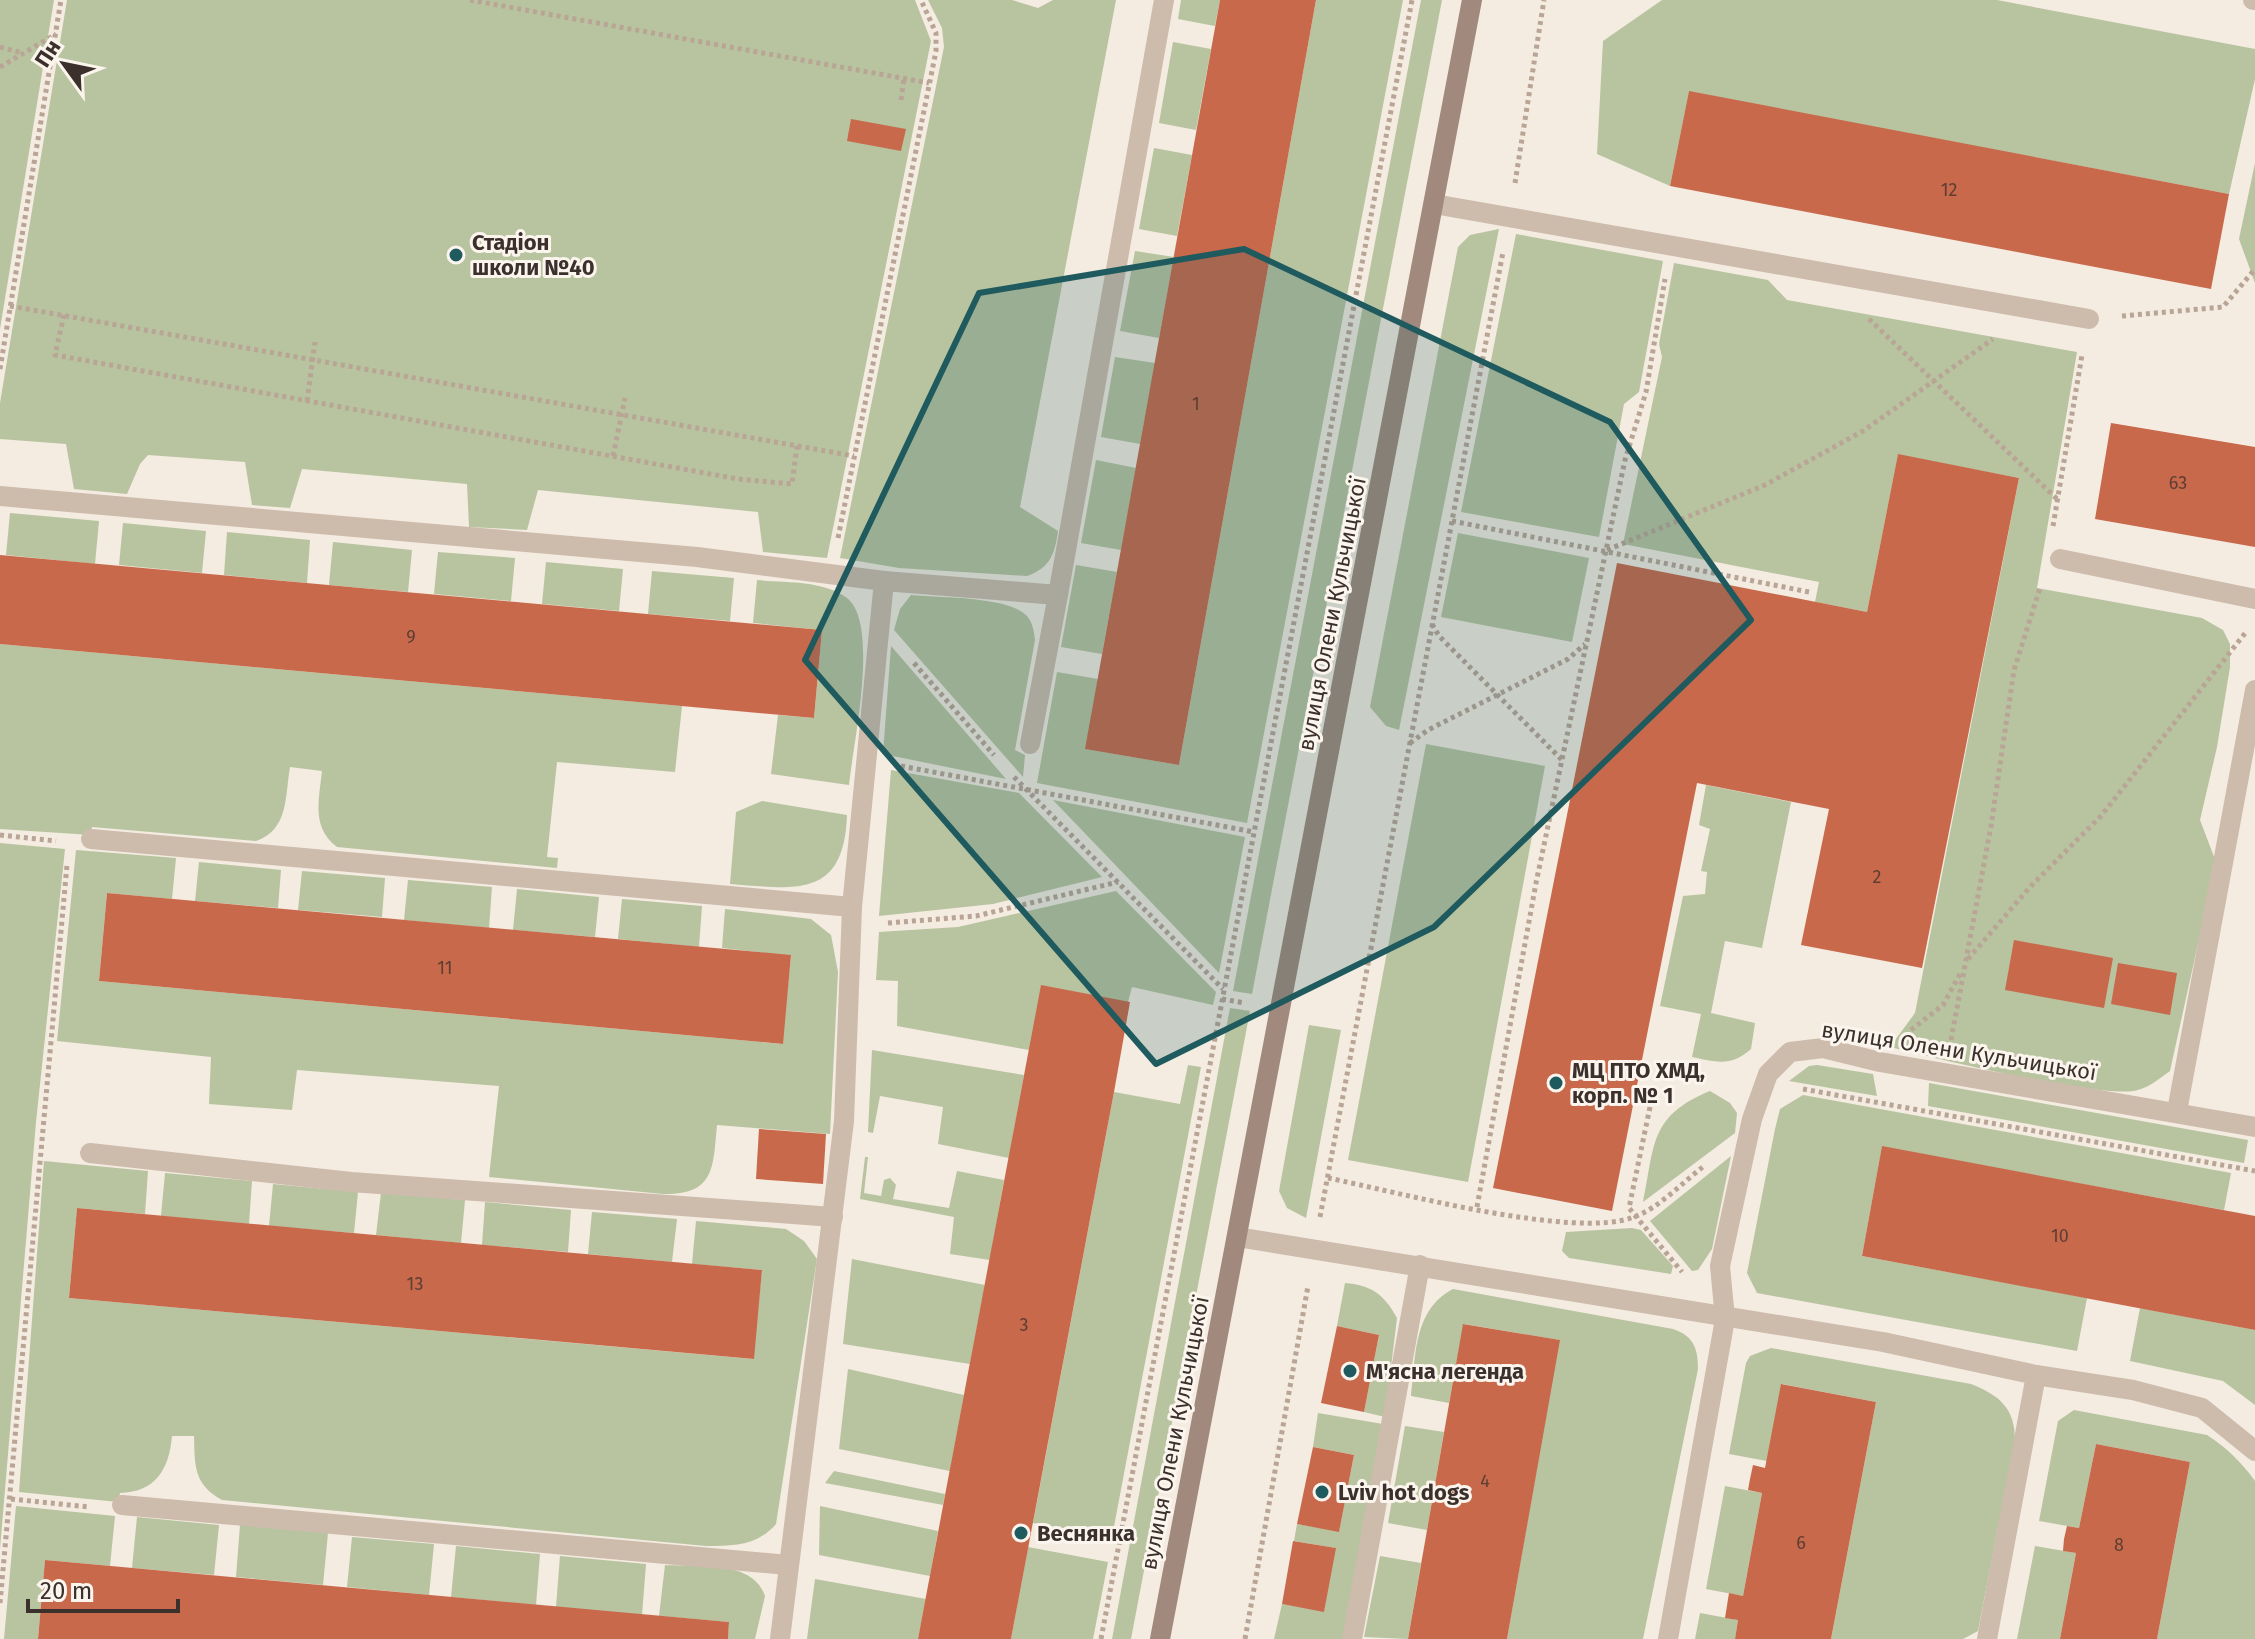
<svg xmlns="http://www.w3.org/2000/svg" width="2255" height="1639" font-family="'Fira Sans',sans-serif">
<rect width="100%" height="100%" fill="#f4ebe1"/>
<g fill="#b8c4a0">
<path d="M0,0H54L0,329Z"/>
<path d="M67,0H915L931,41L827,558L763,552L758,512L538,490L527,530L469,527L467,484L302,469L290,508L252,505L245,462L148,455L140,464L127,494L74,489L66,444L0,439V403Z"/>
<path d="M928,0H1012L1038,8L1053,0H1116L1020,507L1058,531C1055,554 1050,568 1027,576L899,568L840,558L944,47L942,28Z"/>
<path d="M1181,0H1220L1215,26L1178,19Z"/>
<path d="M1316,0H1403L1247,823L1037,783L1057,672L1098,679L1086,749L1179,765Z"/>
<path d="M1421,0H1442L1252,994L1233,991Z"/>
<path d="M1662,0H1997L2255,49V79L2229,194L1689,92L1670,186L1597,154L1603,41Z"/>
<path d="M1173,42L1211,49L1196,130L1159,123Z"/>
<path d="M1154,148L1192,155L1177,236L1139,229Z"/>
<path d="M2255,163V283L2239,239Z"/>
<path d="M1499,229L1399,730L1386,726L1370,707L1458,247L1470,235Z"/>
<path d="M1516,234L1663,261L1639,392L1624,404L1599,537L1461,512Z"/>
<path d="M1135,251L1174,257L1159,338L1120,331Z"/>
<path d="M1674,263L1768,280L1787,300L2077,352L2037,588L2202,618L2223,630L2230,644V667L2217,747L2200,820L2216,862L2170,1071C2160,1078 2150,1087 2138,1090C2103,1100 1935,1058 1890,1047L1915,1013L2019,478L1898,455L1867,612L1815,602L1819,582L1623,544L1662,357L1659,344Z"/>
<path d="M1115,357L1155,363L1140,444L1101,437Z"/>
<path d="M1096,460L1136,468L1121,550L1081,543Z"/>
<path d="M10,513L99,521L95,564L6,555Z"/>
<path d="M123,523L206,531L202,573L119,565Z"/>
<path d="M227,532L310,540L307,583L224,575Z"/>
<path d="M1458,533L1589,558L1572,642L1441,617Z"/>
<path d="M333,542L412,550L408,592L329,585Z"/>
<path d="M438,552L515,558L511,601L434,594Z"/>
<path d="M546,562L623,569L619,611L542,604Z"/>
<path d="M1076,565L1117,572L1102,654L1061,647Z"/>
<path d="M652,571L734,578L730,621L648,614Z"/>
<path d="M757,580C786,583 823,580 847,598C880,624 853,745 849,785L771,774L778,715L814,718L822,630L753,623Z"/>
<path d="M911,595C940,598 1008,596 1027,616C1033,623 1034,632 1035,640L1015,750L1025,755L1023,777L894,630L900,609Z"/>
<path d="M0,644L682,706L675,772L557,762L547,857L558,858L557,868L337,847C311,827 319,800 322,771L290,767C285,795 289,830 256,841L92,827L91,835L0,829Z"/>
<path d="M891,646L1006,779L883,754Z"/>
<path d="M1426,744L1545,766L1468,1182L1348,1160Z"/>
<path d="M891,770L1019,793L1102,877L993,904L879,916Z"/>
<path d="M1706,785L1791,802L1762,948L1725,941L1711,1013L1755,1023L1751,1049C1731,1067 1716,1062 1692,1057L1701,1014L1660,1006L1683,896L1705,894L1707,872L1701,871L1710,829L1699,825Z"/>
<path d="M1053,800L1245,837L1219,973Z"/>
<path d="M762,801L847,815C844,899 796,889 730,884L736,812Z"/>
<path d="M0,843L65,849L36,1122L0,1549Z"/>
<path d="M76,850L176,858L172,899L107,893L99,981L782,1044L791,956L722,948L725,909L811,919L831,935L838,972L830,1134L717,1125C713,1168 715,1195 663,1194L489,1177L499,1086L297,1070L292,1110L209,1104L211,1057L57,1041Z"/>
<path d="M199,862L281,870L278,908L195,901Z"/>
<path d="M302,871L385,878L382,917L298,910Z"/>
<path d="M408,880L492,887L489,928L404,920Z"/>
<path d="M517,889L599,897L595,937L513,930Z"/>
<path d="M1116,891L1216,992L1213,1005L1132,987L1128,1002L1029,1050L897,1026L898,981L876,980L879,932L958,927Z"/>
<path d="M622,899L702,906L699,947L618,939Z"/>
<path d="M1230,1008L1250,1011L1131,1639H1112Z"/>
<path d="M1309,1025L1341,1030L1306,1218L1287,1208L1279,1191Z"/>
<path d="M872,1050L1024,1075L1009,1158L938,1144L943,1107L880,1096L873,1133L868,1132Z"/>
<path d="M1188,1065L1201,1067L1112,1537L1033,1523L1114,1092L1180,1104Z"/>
<path d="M1817,1065L1873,1074L1877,1096L1789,1081L1809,1066Z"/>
<path d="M1929,1083L2248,1140L2244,1163L1928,1106Z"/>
<path d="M1710,1091L1730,1103L1737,1113L1735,1133L1643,1202C1655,1145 1649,1116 1710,1091Z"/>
<path d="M1803,1095L2231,1173L2224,1210L1882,1147L1862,1256L2087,1298L2077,1351L1757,1293L1747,1273L1775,1129L1780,1109Z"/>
<path d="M1731,1156L1712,1249L1698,1270L1692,1271L1650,1221Z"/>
<path d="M865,1157H868L864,1193L881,1196L884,1180L890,1178L896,1185L893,1199L949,1208L957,1171L1004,1180L990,1260L950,1254L954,1217L860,1199Z"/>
<path d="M44,1161L148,1171L145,1214L77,1208L69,1298L753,1359L762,1270L692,1264L696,1221L786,1229L804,1241L817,1259L776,1524C757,1546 734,1546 706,1546L222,1500C193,1484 195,1465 194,1436H172C169,1469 156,1492 120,1493L118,1502L19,1492Z"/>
<path d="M165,1173L252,1181L249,1224L161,1216Z"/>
<path d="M273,1184L358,1192L354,1233L269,1226Z"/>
<path d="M381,1193L465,1200L461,1243L376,1235Z"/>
<path d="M485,1202L571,1210L568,1252L482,1245Z"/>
<path d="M592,1212L677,1219L672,1262L588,1254Z"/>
<path d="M1632,1228L1641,1230L1673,1266L1671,1274L1569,1258L1562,1251L1566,1232Z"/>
<path d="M852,1259L985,1285L970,1364L843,1344Z"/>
<path d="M1345,1283C1371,1285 1384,1294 1397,1318L1385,1417L1364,1412L1379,1335L1337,1326Z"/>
<path d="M1453,1289L1673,1329C1694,1336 1698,1349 1698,1369L1643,1639H1507L1559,1340L1464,1324L1449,1403L1411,1396C1416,1356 1413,1310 1453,1289Z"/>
<path d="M2140,1308L2255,1330V1405L2223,1381L2130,1361Z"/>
<path d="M1771,1348L1971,1384C1999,1395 2015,1408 2015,1440L1978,1631L1963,1639H1831L1876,1402L1782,1384L1767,1461L1729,1454L1746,1363L1750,1356Z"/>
<path d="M848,1369L964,1395L950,1471L839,1449Z"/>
<path d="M2074,1410L2207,1435C2226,1447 2242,1463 2255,1481V1639H2157L2190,1462L2096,1444L2079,1528L2039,1521L2058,1421Z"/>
<path d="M1318,1413L1383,1424L1343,1639H1274L1282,1604L1324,1611L1335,1548L1294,1541L1297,1524L1339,1531L1354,1455L1313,1447Z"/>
<path d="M1405,1426L1444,1432L1427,1530L1388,1523Z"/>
<path d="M834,1471L945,1494L943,1505L825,1483Z"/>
<path d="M1725,1486L1762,1493L1743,1596L1706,1589Z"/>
<path d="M16,1506L115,1516L110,1566L45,1560L38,1639H4Z"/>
<path d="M820,1506L938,1531L930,1576L819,1555Z"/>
<path d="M137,1517L219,1525L214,1575L132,1568Z"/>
<path d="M240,1525L328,1533L323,1585L236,1577Z"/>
<path d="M352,1537L434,1544L429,1595L347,1587Z"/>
<path d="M456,1546L540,1554L536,1605L451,1597Z"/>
<path d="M2035,1546L2076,1553L2060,1639H2017Z"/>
<path d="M1028,1547L1108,1562L1093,1639H1011Z"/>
<path d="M560,1556L646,1564L642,1615L556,1607Z"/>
<path d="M1380,1556L1421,1563L1408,1639L1364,1637Z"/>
<path d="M665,1565C695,1567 753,1559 765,1596L755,1639H728L729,1622L659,1616Z"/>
<path d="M815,1579L926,1599L918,1639H807Z"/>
<path d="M1700,1613L1738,1620L1735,1639H1695Z"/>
</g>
<g fill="#c8694b">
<path d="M1220,0H1316L1179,765L1085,749Z"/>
<path d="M1689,91L2229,194L2211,289L1670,186Z"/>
<path d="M851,119L906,129L901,151L847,141Z"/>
<path d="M2111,423L2255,447V547L2095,519Z"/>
<path d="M1898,454L2019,478L1922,968L1801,945L1829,809L1697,783L1612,1211L1493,1188L1617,563L1867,612Z"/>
<path d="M0,555L822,630L814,718L0,644Z"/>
<path d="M107,893L791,955L783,1044L99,981Z"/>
<path d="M2014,940L2113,958L2104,1008L2005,990Z"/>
<path d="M2118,963L2177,973L2170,1015L2111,1004Z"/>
<path d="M1041,985L1130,1002L1114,1092L1011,1639H918Z"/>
<path d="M759,1129L826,1134L823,1184L756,1179Z"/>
<path d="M1882,1146L2255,1216V1330L1862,1256Z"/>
<path d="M77,1208L762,1270L754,1359L69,1298Z"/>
<path d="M1463,1324L1560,1340L1507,1639H1408Z"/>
<path d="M1337,1326L1379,1335L1364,1412L1321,1403Z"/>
<path d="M1781,1384L1876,1402L1831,1639H1735L1738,1620L1725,1618L1729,1593L1743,1596L1762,1493L1748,1490L1750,1479L1753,1465L1765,1468Z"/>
<path d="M2096,1444L2190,1462L2157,1639H2060L2076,1553L2063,1551L2064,1539L2067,1526L2079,1528Z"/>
<path d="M1313,1447L1354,1455L1339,1532L1297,1524Z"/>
<path d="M1293,1541L1336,1548L1324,1612L1282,1604Z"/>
<path d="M45,1560L729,1622L728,1639H38Z"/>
</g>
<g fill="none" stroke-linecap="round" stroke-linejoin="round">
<g stroke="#b9a596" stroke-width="5" stroke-dasharray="4 4" stroke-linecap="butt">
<path d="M470,0L929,83"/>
<path d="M0,47L22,53"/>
<path d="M0,67L56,34"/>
<path d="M901,100L904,78"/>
<path d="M1515,183L1544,0"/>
<path d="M10,306L854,456"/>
<path d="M64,315L55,355L738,479L792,484L797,446"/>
<path d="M2122,316L2223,307L2255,269"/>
<path d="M1869,319L2057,499"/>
<path d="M0,369L61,0"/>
<path d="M307,401L315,342"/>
<path d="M613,456L625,398"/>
<path d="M1452,521L1809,592"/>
<path d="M2053,526L2082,355"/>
<path d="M838,538L936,51V33L921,0"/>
<path d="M1607,550L1765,485L1863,431L1993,339"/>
<path d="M1432,624L1439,636L1562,760"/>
<path d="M914,663L994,755"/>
<path d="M1410,743L1428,730L1568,659L1585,644"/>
<path d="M901,766L1254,832"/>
<path d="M1014,777L1223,989"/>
<path d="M0,835L56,841"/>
<path d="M888,923L976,916L1118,882"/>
<path d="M1968,959L2030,887L2101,816L2246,632"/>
<path d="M1222,999L1245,1003"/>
<path d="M1911,1030L1943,1005L1961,972"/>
<path d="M1951,1040L1991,826L2014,670L2040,588"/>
<path d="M1803,1089L2255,1171"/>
<path d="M1650,1107L1629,1208L1682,1272"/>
<path d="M1328,1178C1398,1192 1573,1240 1634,1217C1659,1208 1683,1182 1704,1166"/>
<path d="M1477,1207L1536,883L1625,460L1646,392L1665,279"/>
<path d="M1320,1217L1503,252"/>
<path d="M11,1499L89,1507"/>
<path d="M0,1603L67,865"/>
<path d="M1101,1639L1412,0"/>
<path d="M1245,1639L1308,1286"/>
</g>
<g stroke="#cdbbac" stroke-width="20">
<path d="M2253,0H2255"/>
<path d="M1434,204L2089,319"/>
<path d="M0,496L697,557L884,581L852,907L844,1121L780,1639"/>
<path d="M2060,559L2255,599"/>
<path d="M884,581L1058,595L1164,0"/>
<path d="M1030,744L1058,595"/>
<path d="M91,839L852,907"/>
<path d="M2177,1111L2255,690"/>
<path d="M90,1153L351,1182L833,1217"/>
<path d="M1237,1237L1883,1342L2036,1375L2133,1390L2202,1408L2255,1451"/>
<path d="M122,1505L788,1565"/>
<path d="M1352,1639L1420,1265"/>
<path d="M1668,1639L1725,1319L1720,1266L1752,1119L1768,1074L1790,1052L1823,1048L1880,1062L2255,1127"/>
<path d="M1987,1639L2036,1375"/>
</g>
<path stroke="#a18a7d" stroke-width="20" d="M1160,1639L1472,0"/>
</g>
<path fill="#1f5a5e" fill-opacity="0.2" stroke="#1f5a5e" stroke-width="6" stroke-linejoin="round" d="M1244,249L1610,422L1751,620L1434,927L1156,1064L805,660L979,293Z"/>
<g fill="#1f5a5e" stroke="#fbf5ee" stroke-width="3">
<circle cx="456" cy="255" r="8"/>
<circle cx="1556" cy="1083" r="8"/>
<circle cx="1350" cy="1371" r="8"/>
<circle cx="1322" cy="1492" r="8"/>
<circle cx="1021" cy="1533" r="8"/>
</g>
<g text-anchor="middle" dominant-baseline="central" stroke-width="6" stroke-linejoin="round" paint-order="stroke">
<g font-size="18" fill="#5e3e33">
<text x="1949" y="190">12</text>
<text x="1196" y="404">1</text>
<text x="2178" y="483">63</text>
<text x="411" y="637">9</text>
<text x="1877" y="877">2</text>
<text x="445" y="968">11</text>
<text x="2060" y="1236">10</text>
<text x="415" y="1284">13</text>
<text x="1024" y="1325">3</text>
<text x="1485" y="1481">4</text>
<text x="1801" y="1543">6</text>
<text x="2119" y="1545">8</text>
</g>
<g font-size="22" font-weight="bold" fill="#3b302b" stroke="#fbf5ee" text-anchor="start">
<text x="472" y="242">Стадіон<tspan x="472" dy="25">школи №40</tspan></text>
<text x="1572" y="1070">МЦ ПТО ХМД,<tspan x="1572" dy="25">корп. № 1</tspan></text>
<text x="1366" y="1371">М'ясна легенда</text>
<text x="1338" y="1492">Lviv hot dogs</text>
<text x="1037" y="1533">Веснянка</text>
</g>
<g font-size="22" fill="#3b302b" stroke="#fbf5ee">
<text transform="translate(1332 614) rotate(-79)">вулиця Олени Кульчицької</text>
<text transform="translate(1959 1051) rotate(9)">вулиця Олени Кульчицької</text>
<text transform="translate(1175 1433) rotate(-79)">вулиця Олени Кульчицької</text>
</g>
</g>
<g transform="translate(64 64) rotate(303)" stroke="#fbf5ee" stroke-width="6" paint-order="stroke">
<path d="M0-6L14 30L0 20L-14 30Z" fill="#3b302b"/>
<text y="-12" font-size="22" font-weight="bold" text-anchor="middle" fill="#3b302b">Пн</text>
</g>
<path d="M28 1599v12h150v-12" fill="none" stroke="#3b302b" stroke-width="4"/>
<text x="40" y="1599" font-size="24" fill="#3b302b" stroke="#fbf5ee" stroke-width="6" paint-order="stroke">20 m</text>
</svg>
